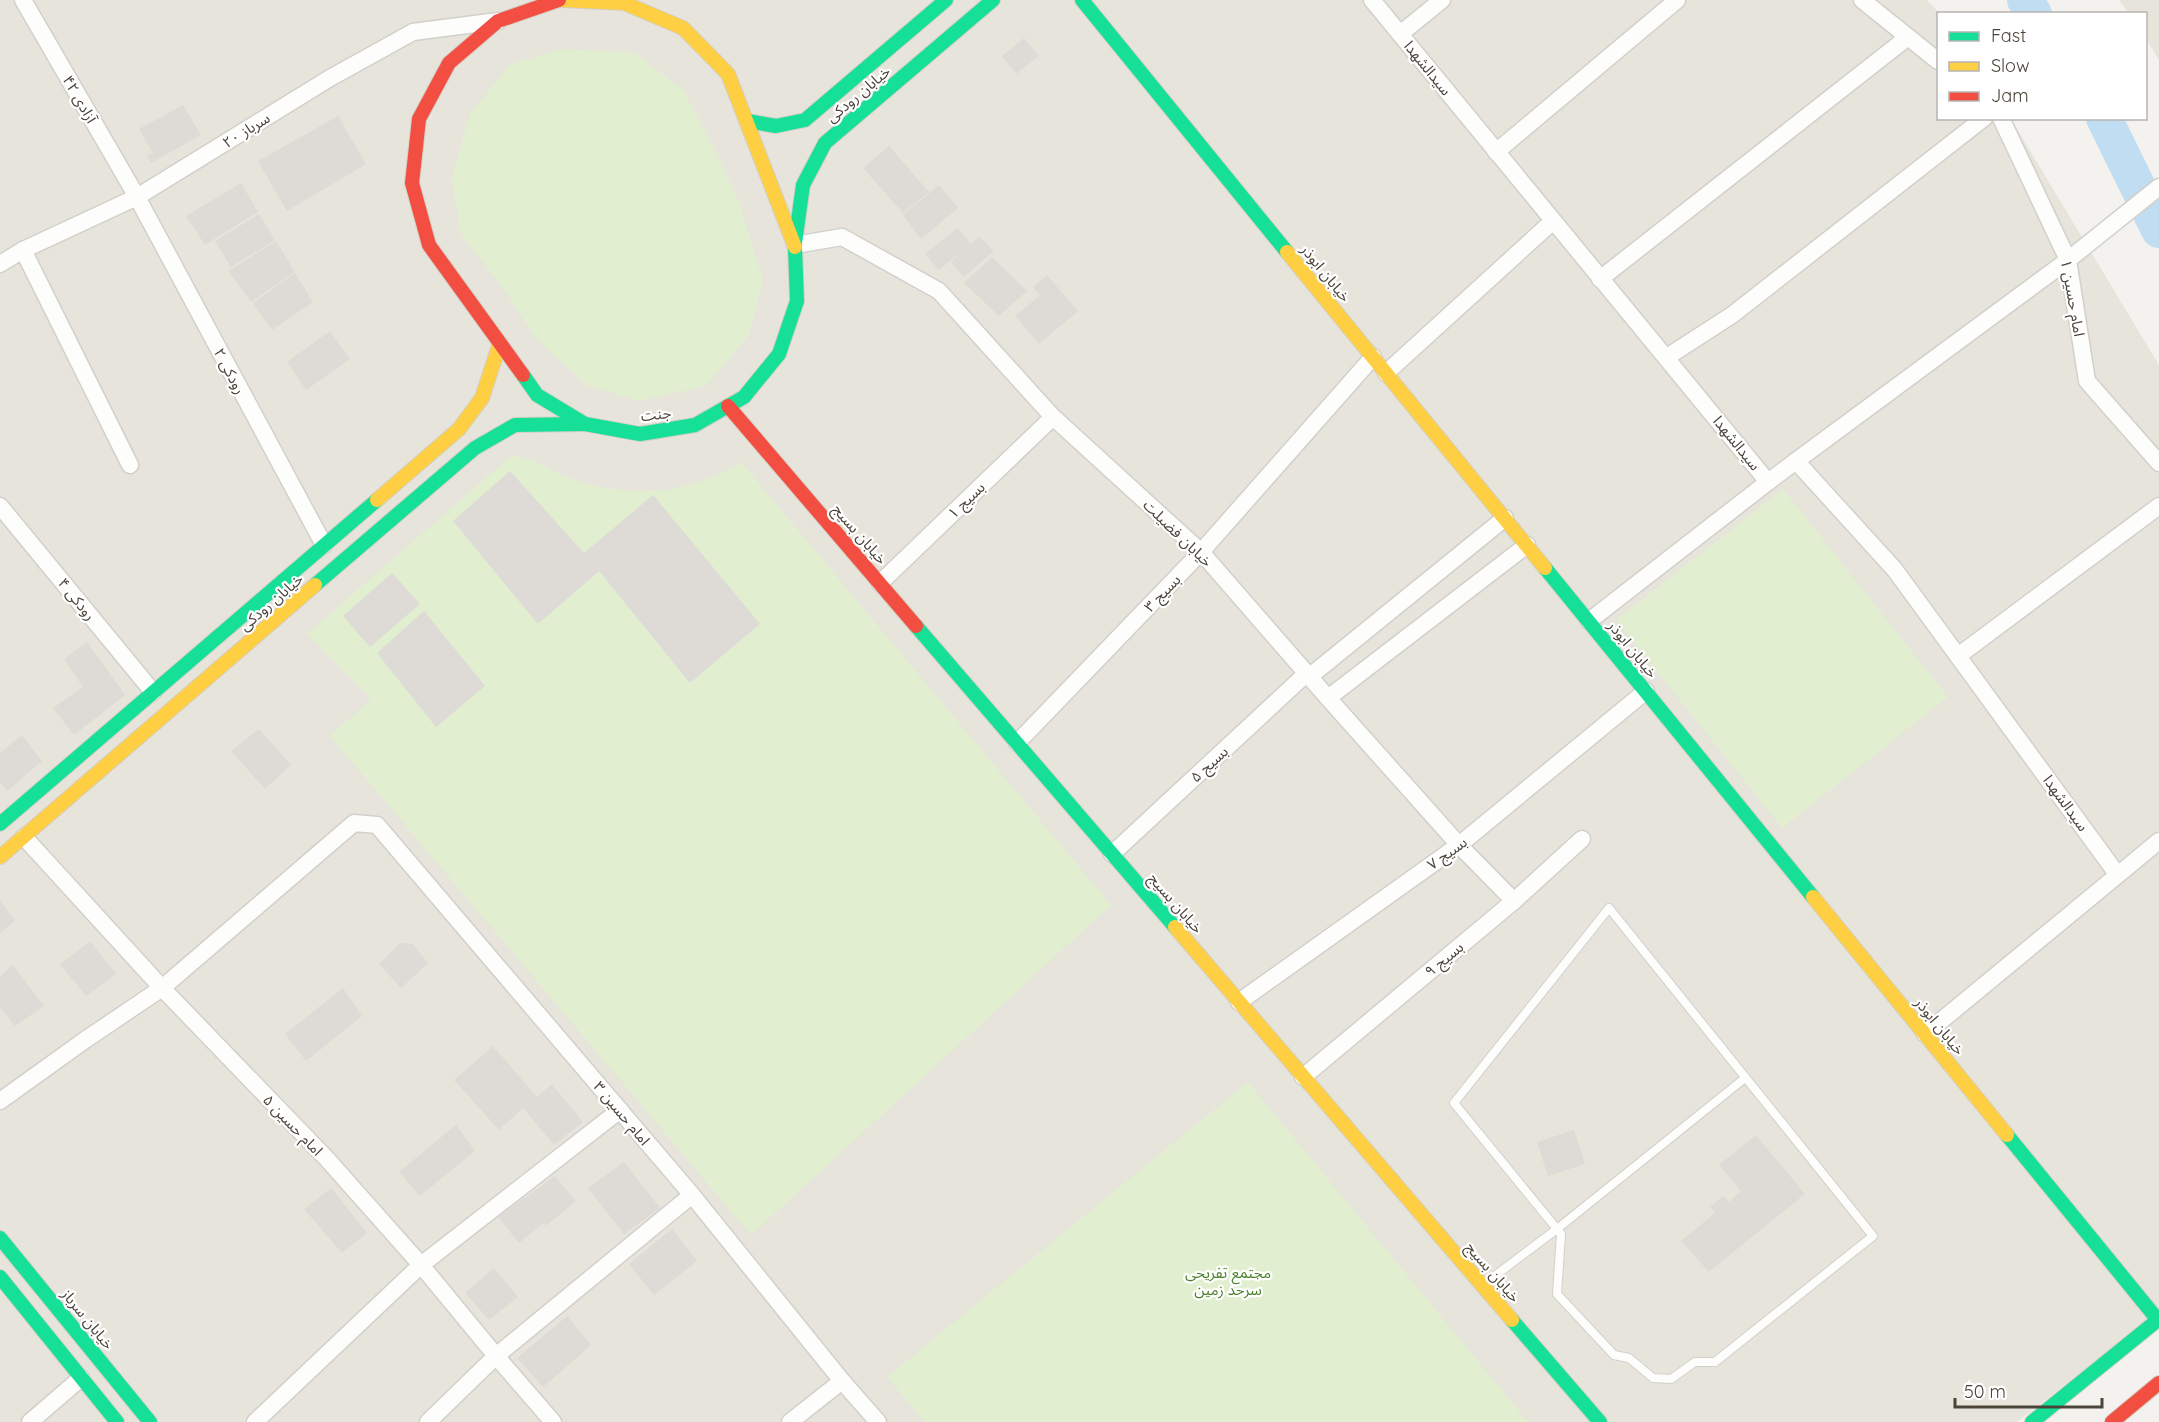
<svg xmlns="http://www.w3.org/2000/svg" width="2159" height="1422" font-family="Quicksand,'Noto Sans Arabic',sans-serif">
<rect width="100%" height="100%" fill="#f4f2ee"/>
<g fill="#e7e4dc">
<path d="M0,0H1927L1939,13L1938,118L2011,119L2159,365V1311L2017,1422H0Z"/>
<path d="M2119,0H2159V60L2146,39V14L2129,13Z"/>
</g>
<g fill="#e1eecf">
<path d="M562,49L635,53L684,91L719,158L739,202L763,280L749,335L706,386L639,401L586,385L535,337L500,284L461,235L452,178L470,113L511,64Z"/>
<path d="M511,456C532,456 548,470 567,477C611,494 663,497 707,479C719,474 730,468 741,462L1111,905L751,1235L330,736L371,699L307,634Z"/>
<path d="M1783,489L1948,697L1782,828L1616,620Z"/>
<path d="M1248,1082L1528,1422H925L887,1377Z"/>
</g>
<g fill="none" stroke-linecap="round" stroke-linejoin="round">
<g stroke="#c0ddf1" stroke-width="36">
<path d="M2025,0L2034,14"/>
<path d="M2104,118L2159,230"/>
</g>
</g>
<g fill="#dedbd6">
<path d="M1024,38L1039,56L1016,74L1002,56Z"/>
<path d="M183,105L201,135L151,163L147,156L153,153L139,129Z"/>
<path d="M338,116L366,164L287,211L258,161Z"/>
<path d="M889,146L929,192L903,213L863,168Z"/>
<path d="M241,183L258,212L205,245L186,216Z"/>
<path d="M939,185L958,208L921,239L903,215Z"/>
<path d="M259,214L275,240L231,267L215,241Z"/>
<path d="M958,228L971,244L979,237L994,251L964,277L951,262L963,250L939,270L925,254Z"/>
<path d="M276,241L295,272L251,302L228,271Z"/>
<path d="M992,257L1027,291L999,316L964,283Z"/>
<path d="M295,273L313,302L272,330L253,303Z"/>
<path d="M1047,275L1078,311L1039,344L1015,316L1040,295L1033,287Z"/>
<path d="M330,331L350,359L306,390L287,362Z"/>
<path d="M510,471L584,553L653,495L760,624L690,683L599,571L538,624L453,521Z"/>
<path d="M392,573L420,604L370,647L343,616Z"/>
<path d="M424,611L485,686L436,727L377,653Z"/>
<path d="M87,642L125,695L74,735L53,708L83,687L64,659Z"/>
<path d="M259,729L291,765L265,789L231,751Z"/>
<path d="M22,735L42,761L7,791L0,782V753Z"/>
<path d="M0,901L15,920L0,934Z"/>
<path d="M90,941L116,974L86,996L60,964Z"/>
<path d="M400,943L413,944L428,963L401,988L379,964Z"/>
<path d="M13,965L44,1006L15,1026L0,1007V977Z"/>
<path d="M343,988L362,1016L306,1061L285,1034Z"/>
<path d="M493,1046L537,1097L552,1084L583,1122L554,1145L523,1108L499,1130L454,1080Z"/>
<path d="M456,1125L475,1151L420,1196L399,1172Z"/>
<path d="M1574,1130L1585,1164L1548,1176L1537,1142Z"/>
<path d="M1756,1135L1805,1194L1709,1272L1681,1241L1715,1213L1710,1207L1723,1196L1729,1202L1741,1191L1719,1165Z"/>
<path d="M624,1162L660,1208L624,1234L588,1188Z"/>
<path d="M555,1176L576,1201L546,1226L544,1223L519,1243L498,1217Z"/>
<path d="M331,1188L367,1233L342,1253L304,1209Z"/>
<path d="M672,1229L697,1261L654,1295L629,1264Z"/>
<path d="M494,1268L518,1297L489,1320L465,1293Z"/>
<path d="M567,1316L591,1345L543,1387L517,1358Z"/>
</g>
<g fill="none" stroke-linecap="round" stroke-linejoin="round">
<defs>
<g id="lane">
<path d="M1609,908L1873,1236L1715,1362H1695L1671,1379L1653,1378L1629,1358L1614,1355L1557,1294L1561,1234L1454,1103Z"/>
<path d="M1484,1284L1557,1229L1745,1078"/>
</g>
<g id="street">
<path d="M23,0L137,197L324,545"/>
<path d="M1372,0L1768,482L1796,461L1895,570L2117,874"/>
<path d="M1862,0L1938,61"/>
<path d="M1400,34L1442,0"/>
<path d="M2001,118L2068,260L2087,381L2159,463"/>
<path d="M1496,152L1677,0"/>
<path d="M795,245L842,237L939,291L1053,417L1201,552L1328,698L1459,845L1514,901"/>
<path d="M23,250L130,465"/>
<path d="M0,264L23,250L137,197L330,78L413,32L498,21"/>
<path d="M1600,279L1908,37"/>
<path d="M1667,357L1732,315L1984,118"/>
<path d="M1386,373L1553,221"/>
<path d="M1796,461L2068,260L2159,187"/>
<path d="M0,506L153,692"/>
<path d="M880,583L1053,417"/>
<path d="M1589,621L1768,482"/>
<path d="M1958,656L2159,506"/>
<path d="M1309,677L1505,518"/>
<path d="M1328,698L1527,545"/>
<path d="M1017,743L1201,552L1373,357"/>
<path d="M24,837L162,988L327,1159L421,1265L496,1356L553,1422"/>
<path d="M1112,854L1306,674"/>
<path d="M1239,1002L1459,845L1646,691"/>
<path d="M1925,1034L2159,841"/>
<path d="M1303,1077L1514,901L1582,839"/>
<path d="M0,1101L85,1040L162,988L354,823L377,825L692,1195L842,1381L878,1422"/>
<path d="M30,1422L81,1378"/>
<path d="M255,1422L421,1265L620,1110"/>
<path d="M428,1422L496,1356L692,1195"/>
<path d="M790,1422L842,1381"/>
</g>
<g id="fast">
<path d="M1082,0L1287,252"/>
<path d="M747,121L776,126L805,120L946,0"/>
<path d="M795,243L803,185L825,143L993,0"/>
<path d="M523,375L537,395L585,424L640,434L695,425L744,397L779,354L797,301L795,247"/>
<path d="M1545,568L1813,897"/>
<path d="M315,585L475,448L515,425L585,424"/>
<path d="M916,626L1175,927"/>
<path d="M0,824L377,500"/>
<path d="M2007,1135L2158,1320"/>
<path d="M0,1238L150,1422"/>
<path d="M0,1277L117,1422"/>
<path d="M1512,1320L1600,1422"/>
<path d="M2032,1422L2159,1319"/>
</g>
<g id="slow">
<path d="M562,0L624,3L683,28L728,74L795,247"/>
<path d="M1287,252L1545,568"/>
<path d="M377,500L459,429L482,398L500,343"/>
<path d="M0,857L315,585"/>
<path d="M1813,897L2007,1135"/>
<path d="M1175,927L1512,1320"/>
</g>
<g id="jam">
<path d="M523,375L429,245L412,183L419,119L449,63L498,21L559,0"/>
<path d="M728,406L916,626"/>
<path d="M2112,1422L2159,1383"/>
</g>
</defs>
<use href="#lane" stroke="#d2d0cb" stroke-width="10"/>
<use href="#street" stroke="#d2d0cb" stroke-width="19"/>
<use href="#fast" stroke="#d3cfc5" stroke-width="16"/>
<use href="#slow" stroke="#d3cfc5" stroke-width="16"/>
<use href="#jam" stroke="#d3cfc5" stroke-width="16"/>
<use href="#lane" stroke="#fdfdfc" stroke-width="8"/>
<use href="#street" stroke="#fdfdfc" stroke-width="16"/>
<use href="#fast" stroke="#16e098" stroke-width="14"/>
<use href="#slow" stroke="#ffcf43" stroke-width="14"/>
<use href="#jam" stroke="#f24e42" stroke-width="14"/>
</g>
<g text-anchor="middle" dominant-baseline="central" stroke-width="4.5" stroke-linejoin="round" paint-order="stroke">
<g font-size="15" fill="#4b4439" stroke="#fff">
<text transform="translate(1428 68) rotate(51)">سیدالشهدا</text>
<text transform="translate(858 94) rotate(-40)">خیابان رودکی</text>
<text transform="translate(80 99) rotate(60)">آزادی ۴۲</text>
<text transform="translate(246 130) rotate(-32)">سرباز ۲۰</text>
<text transform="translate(1326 273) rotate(51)">خیابان ابوذر</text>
<text transform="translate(2073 298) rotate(80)">امام حسین ۱</text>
<text transform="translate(230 371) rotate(62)">رودکی ۲</text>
<text transform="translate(656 414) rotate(-7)">جنت</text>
<text transform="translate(1737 443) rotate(51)">سیدالشهدا</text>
<text transform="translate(966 500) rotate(-44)">بسیج ۱</text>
<text transform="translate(1178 533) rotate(44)">خیابان فضیلت</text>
<text transform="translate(860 534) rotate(49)">خیابان بسیج</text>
<text transform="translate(1162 593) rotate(-46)">بسیج ۳</text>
<text transform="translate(77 599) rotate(51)">رودکی ۴</text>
<text transform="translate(271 602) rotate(-41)">خیابان رودکی</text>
<text transform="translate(1633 649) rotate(51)">خیابان ابوذر</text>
<text transform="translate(1209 764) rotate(-43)">بسیج ۵</text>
<text transform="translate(2066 803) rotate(54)">سیدالشهدا</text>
<text transform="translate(1447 853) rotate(-36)">بسیج ۷</text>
<text transform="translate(1176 903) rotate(49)">خیابان بسیج</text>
<text transform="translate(1444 959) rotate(-40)">بسیج ۹</text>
<text transform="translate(1940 1026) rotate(51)">خیابان ابوذر</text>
<text transform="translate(622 1113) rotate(50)">امام حسین ۳</text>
<text transform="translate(293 1125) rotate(46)">امام حسین ۵</text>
<text transform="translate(1493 1272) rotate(49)">خیابان بسیج</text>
<text transform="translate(88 1319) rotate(51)">خیابان سرباز</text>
</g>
<g font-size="15" fill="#4a7f2a" stroke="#fff">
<text x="1228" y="1272">مجتمع تفریحی<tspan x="1228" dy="17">سرحد زمین</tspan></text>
</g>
</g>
<rect x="1937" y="12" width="210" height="108" fill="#ffffff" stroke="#b7b4b0" stroke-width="1.5"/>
<rect x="1949" y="32" width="30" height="9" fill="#16e098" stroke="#b7b4b0" stroke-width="1.5"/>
<text x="1991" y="42" font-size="18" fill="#4b4439">Fast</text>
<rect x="1949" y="62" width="30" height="9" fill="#ffcf43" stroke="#b7b4b0" stroke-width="1.5"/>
<text x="1991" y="72" font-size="18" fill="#4b4439">Slow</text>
<rect x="1949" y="92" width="30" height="9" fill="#f24e42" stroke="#b7b4b0" stroke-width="1.5"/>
<text x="1991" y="102" font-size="18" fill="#4b4439">Jam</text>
<path d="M1955 1398v9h147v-9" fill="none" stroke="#4b4439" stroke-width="3"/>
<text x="1964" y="1398" font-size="18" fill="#4b4439" stroke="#ffffff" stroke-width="4.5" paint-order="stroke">50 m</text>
</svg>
